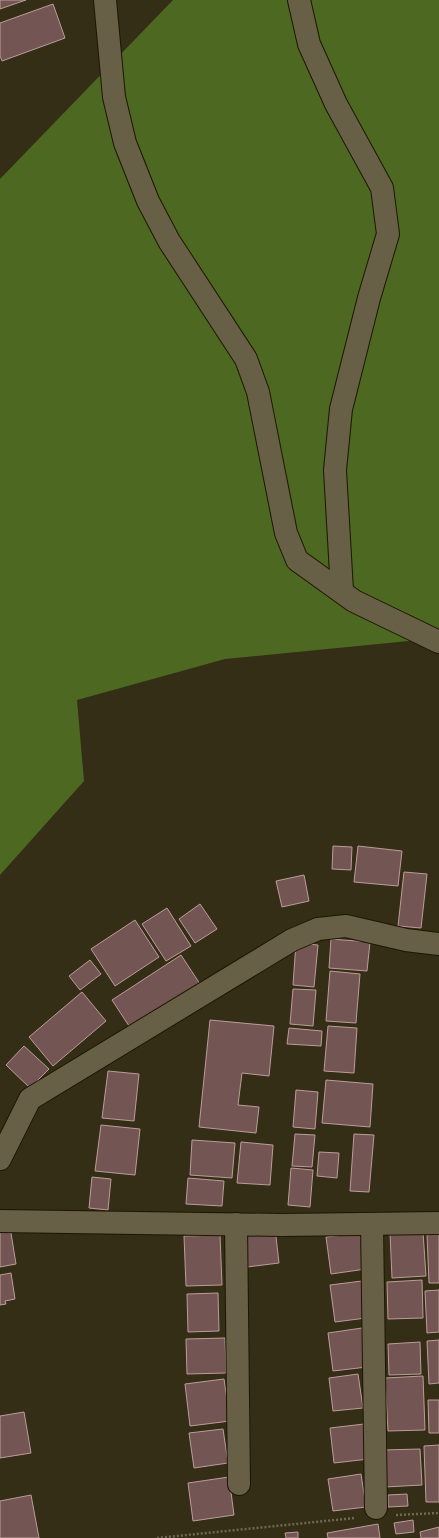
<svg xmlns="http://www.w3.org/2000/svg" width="439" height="1538" font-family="'Libre Baskerville',serif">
<rect width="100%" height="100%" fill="#352e17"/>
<path fill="#4c6821" d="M173,0H439V638L225,659L77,700L84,781L0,875V179Z"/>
<g fill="#735653" stroke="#bc9c99">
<path d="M0,0H26L0,9Z"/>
<path d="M53,4L65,38L2,61L0,56V23Z"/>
<path d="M333,846L352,847L351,870L332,869Z"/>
<path d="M358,846L402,851L398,886L354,882Z"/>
<path d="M404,872L427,874L421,928L398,926Z"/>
<path d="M304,875L309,901L282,907L276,881Z"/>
<path d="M200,904L217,929L195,943L179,919Z"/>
<path d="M167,908L191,946L166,961L142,924Z"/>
<path d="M135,920L159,957L115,986L91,949Z"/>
<path d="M331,939L370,942L367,971L329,968Z"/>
<path d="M296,943L318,945L314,987L293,985Z"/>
<path d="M181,955L200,984L131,1029L112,1000Z"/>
<path d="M90,960L101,974L80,990L69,976Z"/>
<path d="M330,971L360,974L356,1023L326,1021Z"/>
<path d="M293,989L316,990L313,1026L290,1024Z"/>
<path d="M82,992L106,1021L53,1066L29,1037Z"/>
<path d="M210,1020L274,1026L269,1076L242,1073L238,1105L259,1107L256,1133L199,1127Z"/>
<path d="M328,1026L357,1028L354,1073L324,1071Z"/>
<path d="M289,1028L322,1031L321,1046L287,1044Z"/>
<path d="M24,1046L49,1069L30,1088L6,1065Z"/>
<path d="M108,1071L139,1074L134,1121L102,1118Z"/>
<path d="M326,1080L373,1084L370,1127L322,1123Z"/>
<path d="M296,1090L318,1092L315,1129L293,1127Z"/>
<path d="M101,1125L140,1129L135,1175L95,1171Z"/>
<path d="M295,1134L315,1135L312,1167L292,1166Z"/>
<path d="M354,1134L374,1135L369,1192L350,1191Z"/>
<path d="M192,1140L235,1143L232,1178L190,1175Z"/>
<path d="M241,1142L273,1145L270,1185L237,1183Z"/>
<path d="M319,1152L339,1153L337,1178L317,1176Z"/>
<path d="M291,1168L313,1170L310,1207L288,1205Z"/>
<path d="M92,1177L111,1179L108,1210L89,1208Z"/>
<path d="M188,1178L224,1181L222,1206L186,1204Z"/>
<path d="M10,1227L16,1264L0,1267V1229Z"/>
<path d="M275,1228L279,1263L247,1267L242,1232Z"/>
<path d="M423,1232L426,1276L392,1278L390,1233Z"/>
<path d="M361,1233L366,1269L331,1274L326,1237Z"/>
<path d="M439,1233V1283H429L427,1234Z"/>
<path d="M220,1235L222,1285L186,1286L184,1236Z"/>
<path d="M11,1273L15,1299L5,1301L6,1304L0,1305V1275Z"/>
<path d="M422,1280L423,1318L388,1319L387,1282Z"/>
<path d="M362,1281L366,1318L335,1322L330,1285Z"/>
<path d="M439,1290V1332L427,1333L425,1291Z"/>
<path d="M218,1293L219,1331L188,1332L187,1294Z"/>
<path d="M362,1328L367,1367L333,1371L328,1333Z"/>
<path d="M225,1338L226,1373L187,1374L186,1339Z"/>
<path d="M439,1340V1383L429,1384L427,1341Z"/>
<path d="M420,1342L421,1374L389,1375L388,1344Z"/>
<path d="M358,1374L363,1408L333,1411L329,1378Z"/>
<path d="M423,1376L425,1430L388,1431L385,1378Z"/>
<path d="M224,1379L230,1421L190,1426L185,1384Z"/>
<path d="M428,1400H439V1433H429Z"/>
<path d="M24,1412L31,1453L0,1458V1416Z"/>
<path d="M364,1424L369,1459L334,1463L330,1428Z"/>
<path d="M223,1429L228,1463L194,1468L189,1433Z"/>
<path d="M439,1445V1502H426L424,1446Z"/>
<path d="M420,1449L422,1485L385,1487L383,1450Z"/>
<path d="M361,1474L366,1507L333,1511L328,1479Z"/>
<path d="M229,1477L234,1515L193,1521L188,1483Z"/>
<path d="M407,1494L408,1506L388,1507V1495Z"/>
<path d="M31,1495L39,1538H0V1501Z"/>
<path d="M413,1520L414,1532L396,1534L394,1523Z"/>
<path d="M378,1524L380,1538H328L327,1533Z"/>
<path d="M439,1527V1538H421L420,1532Z"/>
<path d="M298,1532V1538H286L285,1533Z"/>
</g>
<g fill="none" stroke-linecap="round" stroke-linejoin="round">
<defs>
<g id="minor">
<path d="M105,0L114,97L125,143L148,201L169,241L246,359L258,392L286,533L297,560L354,601L439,642"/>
<path d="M299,0L309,44L336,104L382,188L388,234L369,298L341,409L335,470L342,591"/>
<path d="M0,1159L30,1099L292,940L318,929L346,926L406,940L439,944"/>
<path d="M0,1221L282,1225L439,1223"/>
<path d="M236,1224L239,1484"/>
<path d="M372,1224L376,1508"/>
</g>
</defs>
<use href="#minor" stroke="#1d1601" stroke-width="24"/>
<g stroke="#6e6854" stroke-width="2.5" stroke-dasharray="2 2" stroke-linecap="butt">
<path d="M396,1515L439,1513"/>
<path d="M157,1538L355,1518"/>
</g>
<use href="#minor" stroke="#675f46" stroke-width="22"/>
</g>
</svg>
